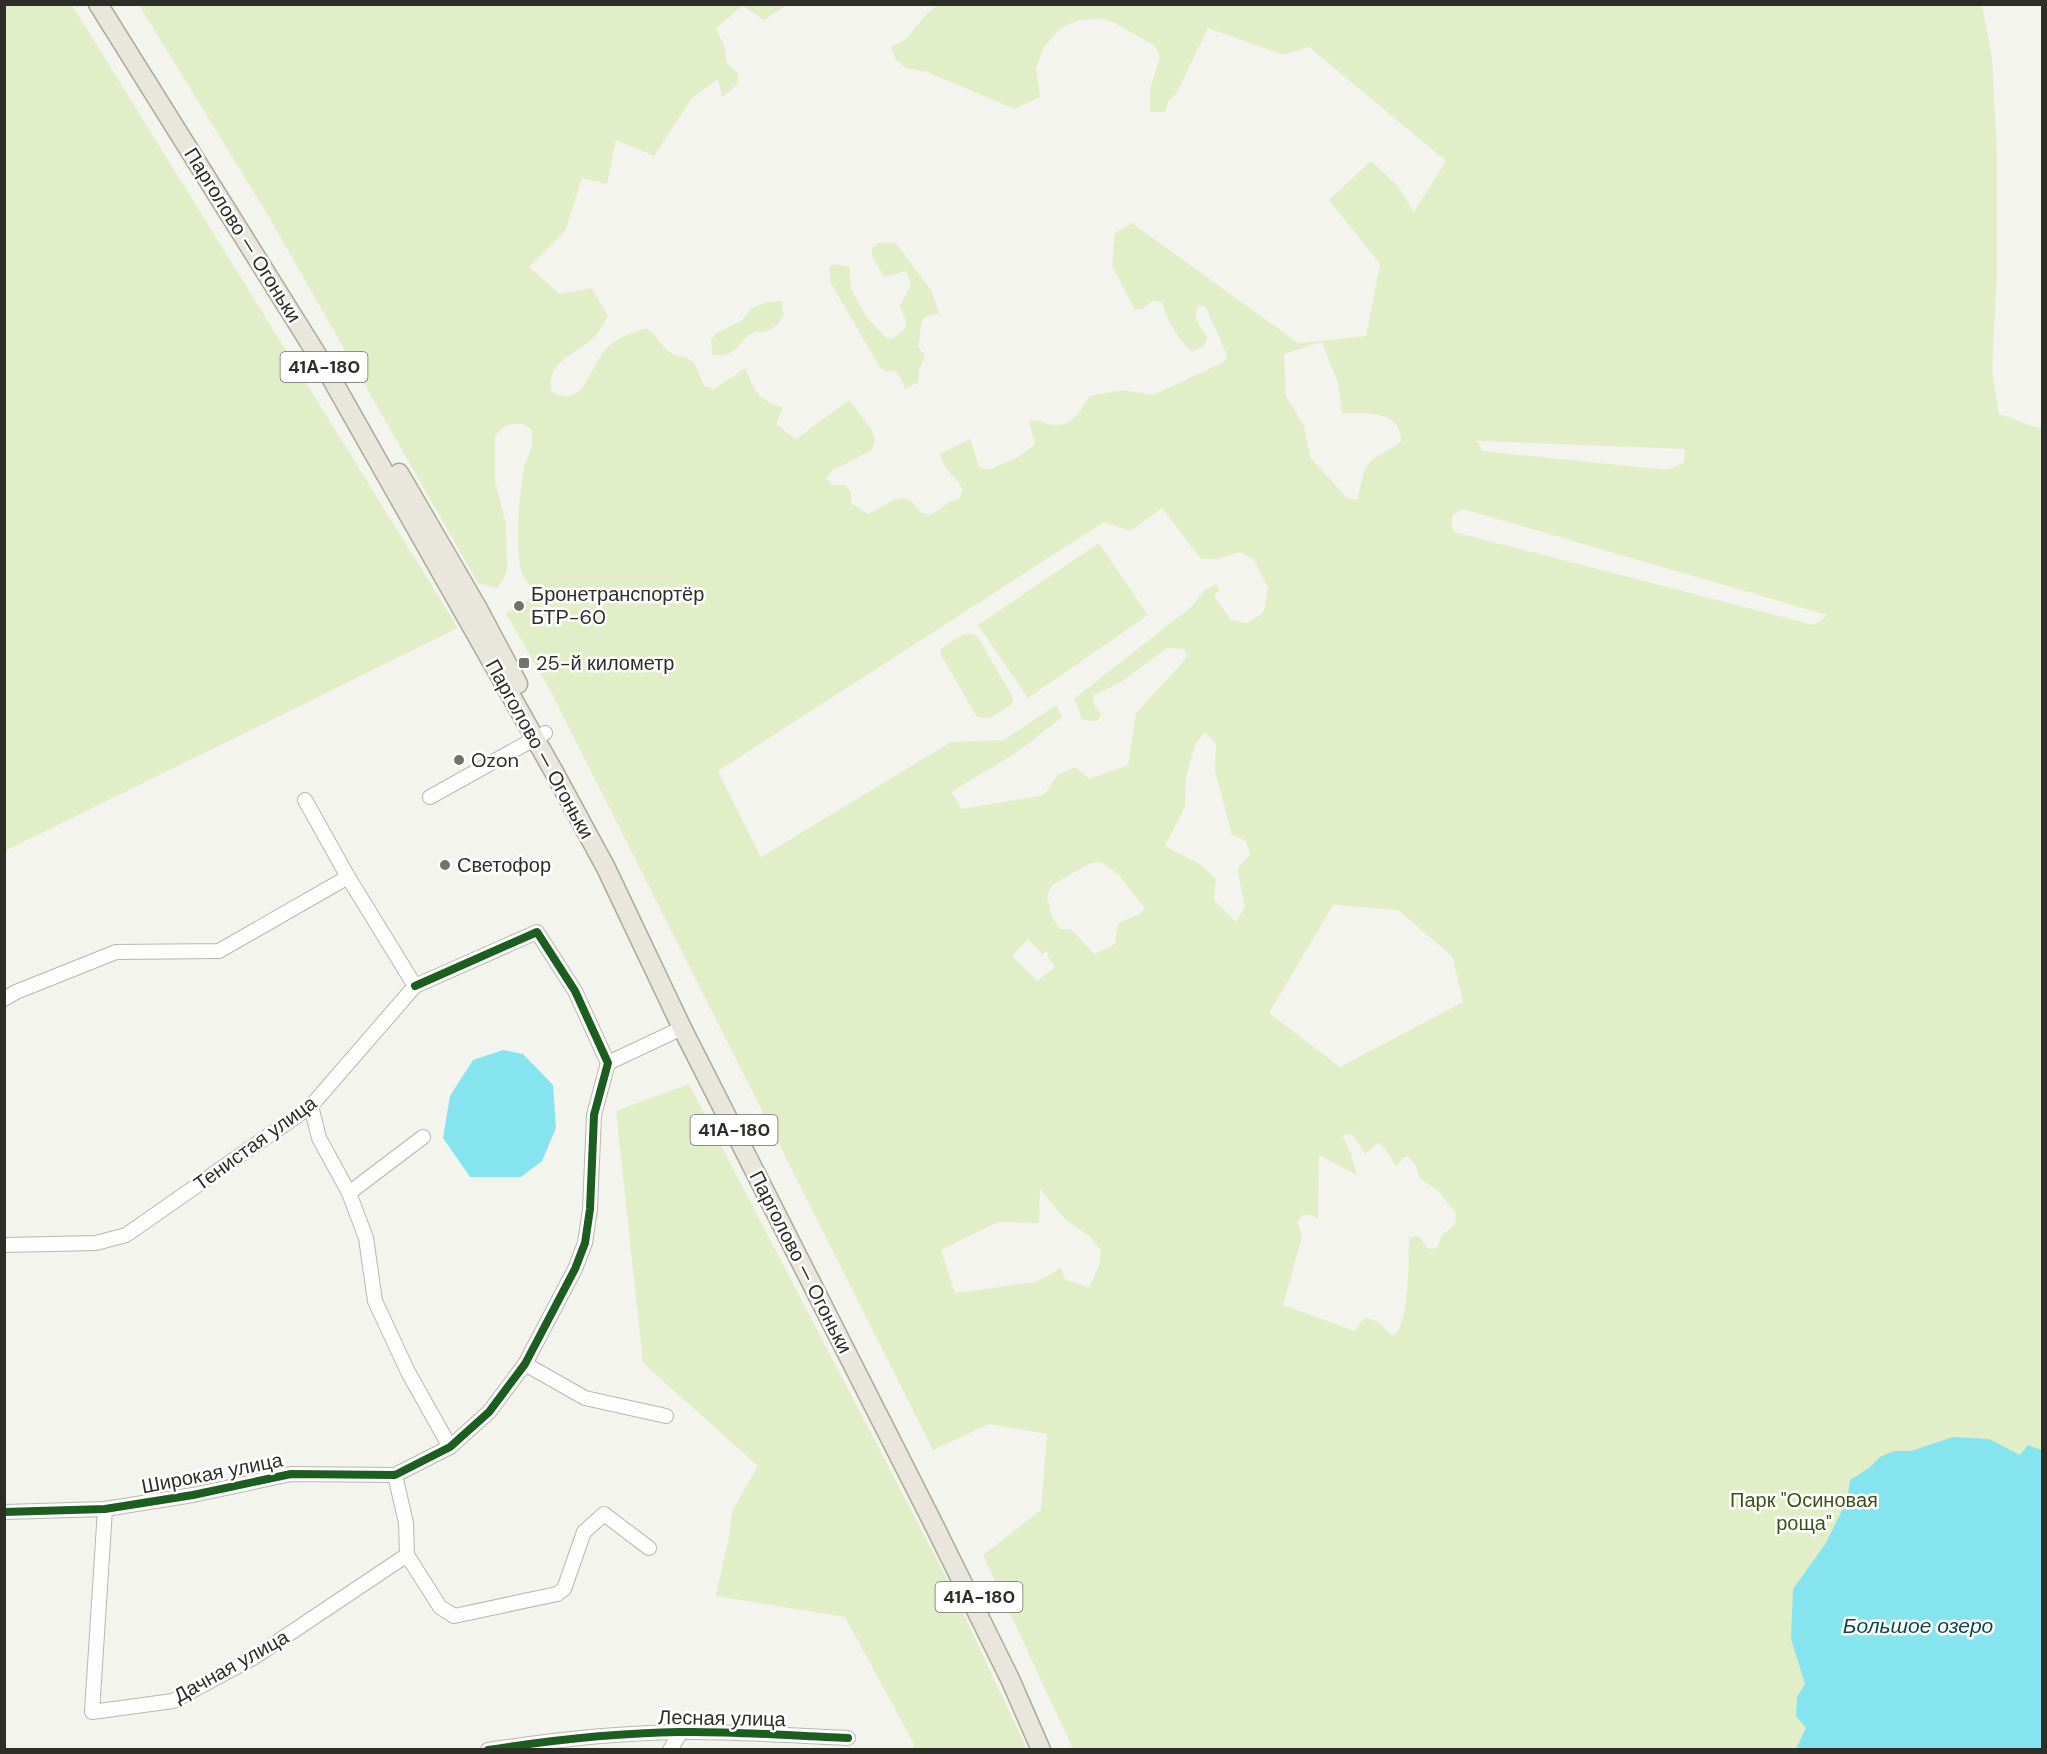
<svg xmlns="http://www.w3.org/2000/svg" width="2047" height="1754" font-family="'DM Sans',sans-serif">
<rect width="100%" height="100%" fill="#f4f4ee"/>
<g fill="#e1eec8" fill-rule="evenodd">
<path d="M5,4L72,5L458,628L5,851Z"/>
<path d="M139,5H787L764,20L743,6L716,28L724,46L727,63L738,73L737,85L722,97L718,79L692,98L654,156L616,140L607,184L582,178L565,231L529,267L560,294L592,288L608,316C604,322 601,331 595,336C577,355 544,361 552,392C584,410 589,368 605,350C615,338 632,333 646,328C656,334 660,344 669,352C675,356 680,356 687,358C697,362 700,376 704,386L714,389L745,368C756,391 757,401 783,407L776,424L796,439L849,400L871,429L875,440L872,450L833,470L826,478L833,485H844L851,491V503L868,514C888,506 903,484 920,512L931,515L949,502L959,499L963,490C955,474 945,473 940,454L970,439L979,467L989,470L1018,457L1035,444L1029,422C1037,419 1040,421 1048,424C1070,430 1080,413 1089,396L1122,390L1153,395L1224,362L1227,355L1206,308L1199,305C1191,317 1200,326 1207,337C1205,347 1201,349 1191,351C1177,337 1168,322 1162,303L1154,300L1142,309L1135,310L1112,266L1115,233L1132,223L1298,343L1366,336L1380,264L1329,200L1371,161L1397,185L1414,212L1446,161L1309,47L1283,55L1208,28L1176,94L1168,102L1165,112H1150V89L1160,58L1155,46L1113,22L1102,19L1080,20L1069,24L1060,29L1045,46L1036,68L1040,97L1015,109L927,72L906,68L896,60L891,47L905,40L927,14L938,5H1982L1992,57L1997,154V275L1992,370L1999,414L2042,429V1749H1073L983,1555L1041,1510L1047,1434L989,1424L933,1450L549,688L506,614L539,593C534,588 526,583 523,576C514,556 519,492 524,469C527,454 536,446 531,429L523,424H513L503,427L495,436V481L506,524L507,569L504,579L497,588L478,583L266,212ZM1322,342L1338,383L1342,413C1365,413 1403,410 1401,442L1373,459L1365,468L1357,500L1347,498L1310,457L1304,426L1286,396L1284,354ZM1477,441H1478L1685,449L1684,463L1667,470L1483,451ZM1162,508L1201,559H1217L1240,552L1254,560L1268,588L1264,611L1259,616L1246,623L1231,620L1214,596L1220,590L1216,584L1205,590L1191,607L1074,699L1082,720L1098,721L1101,714L1093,703L1094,695L1121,682L1167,648L1183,649L1187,655L1183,662L1136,713L1128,765L1089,779L1075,767L1058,775L1044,795L962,809L951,792L1016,753L1062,717L1056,705L1004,740L951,742L761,857L718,771L1104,522L1130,531ZM1463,509L1827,615H1828L1814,625L1454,532L1451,523L1453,515ZM1205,732L1216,744L1215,771L1232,835L1246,841L1250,855L1238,868L1241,891L1245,907L1236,922L1214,900L1216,879L1201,865L1165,846L1185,807L1186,776L1196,743ZM1101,862L1119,875L1145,909C1137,918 1128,917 1118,924L1115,944L1094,954L1071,929H1060L1052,917L1047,896L1052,885L1091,863ZM1333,905L1398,910L1452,956L1463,1002L1340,1067L1269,1013ZM1028,939L1042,954L1048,951V957L1055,967L1037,981L1012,956ZM1347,1134L1353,1135L1365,1154L1378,1143C1387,1147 1389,1159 1397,1166L1404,1157H1409L1416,1166L1420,1178L1438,1191L1456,1213L1455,1224L1441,1236L1438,1247L1433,1249L1427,1248L1420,1237L1415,1236L1409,1238C1408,1263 1410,1314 1396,1334L1391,1335L1378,1322L1367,1318L1361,1321L1355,1331L1283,1305L1302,1237L1297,1221L1303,1215H1311L1318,1219L1319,1155L1357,1175L1351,1153L1343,1137ZM1040,1189L1065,1219L1090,1237L1101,1251L1099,1266L1089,1288L1065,1279L1061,1268L1036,1282L955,1293L941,1250L998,1222L1039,1223Z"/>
<path d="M893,242L899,247L932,292L939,313L924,317C919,326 921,336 918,347L925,356L919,370V382L905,389L900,377L895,371H887L880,368L831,283L829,267L835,264L850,267L851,289L866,317L887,339L894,338L906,328V321L900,306L911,285L906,271L884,277L872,256V248L878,243Z"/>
<path d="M781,301L784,315C778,324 774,330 763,332C760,332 756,331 753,333C738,339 739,358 713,355L711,341L715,334L742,320L752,308L767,302Z"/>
<path d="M1099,543L1148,615L1028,698L978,625Z"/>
<path d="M964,634H974L979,639L1013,698L1012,704L990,718L977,717L941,655V648Z"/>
<path d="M689,1084L947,1579L1027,1749H914L913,1742L845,1617L716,1596L729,1537L732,1511L758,1466L643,1363L616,1111Z"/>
</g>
<g fill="#86e4ee">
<path d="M503,1050L523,1054L553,1085L556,1128L542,1161L521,1177H470L443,1138L450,1096L473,1060Z"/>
<path d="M1953,1437L1989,1439L2020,1455L2028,1445L2042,1450V1749H1796L1806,1728L1796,1716L1797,1697L1805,1684L1791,1639L1793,1589L1826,1543L1847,1500L1850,1480L1869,1468L1880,1457L1894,1451H1911Z"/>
</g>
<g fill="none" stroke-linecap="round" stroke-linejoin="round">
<defs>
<g id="minor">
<path d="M430,797L545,733"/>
<path d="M4,999L16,992L116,952L219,951L348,877L305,800"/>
<path d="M608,1063L682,1028"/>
<path d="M311,1106L319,1138L349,1193L366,1238L375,1301L408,1372L450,1447"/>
<path d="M349,1193L423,1137"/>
<path d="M4,1245L96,1243L126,1235L311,1106L415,986L348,877"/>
<path d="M525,1364L585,1398L666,1416"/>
<path d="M395,1475L406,1523L407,1555L440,1607L454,1616L557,1594L564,1589L584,1532L604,1514L649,1548"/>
<path d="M105,1509L92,1712L173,1701L253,1658L407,1555"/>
<path d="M4,1512L105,1509L193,1495L291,1474L395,1475L450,1447L489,1412L525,1364L575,1269L585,1243L590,1209L594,1115L608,1063L575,991L537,932L415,986"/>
<path d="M488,1750C552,1740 615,1733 679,1732C735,1731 792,1736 848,1738"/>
<path d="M670,1750L681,1732"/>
</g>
<g id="major">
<path d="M98,4L326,369L554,772L606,868L682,1028L932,1521L1010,1679L1041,1750"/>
<path d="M399,473L477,607L518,684"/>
</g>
</defs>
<use href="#minor" stroke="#b8b8b3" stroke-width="16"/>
<use href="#major" stroke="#aca998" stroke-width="21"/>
<use href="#minor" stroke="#fdfdfc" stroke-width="14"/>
<use href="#major" stroke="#e8e6dd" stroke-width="18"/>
<defs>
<g id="cycleway">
<path d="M4,1512L105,1509L193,1495L291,1474L395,1475L450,1447L489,1412L525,1364L575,1269L585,1243L590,1209L594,1115L608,1063L575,991L537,932L415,986"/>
<path d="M488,1750C552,1740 615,1733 679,1732C735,1731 792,1736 848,1738"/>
</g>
</defs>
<use href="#cycleway" stroke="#fff" stroke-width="11"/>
<use href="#cycleway" stroke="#1b5e20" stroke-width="8"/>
</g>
<g fill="#73736e" stroke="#fff" stroke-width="2">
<circle cx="519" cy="606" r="6"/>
<rect x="518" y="657" width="12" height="12" rx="3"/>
<circle cx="459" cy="760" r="6"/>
<circle cx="445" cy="865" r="6"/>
</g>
<g text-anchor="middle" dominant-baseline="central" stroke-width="5" stroke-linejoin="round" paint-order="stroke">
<g fill="#fff" stroke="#6d6d69" stroke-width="1.5">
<rect x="280.5" y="352" width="87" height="30" rx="4.5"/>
<rect x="690.5" y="1115" width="87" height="30" rx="4.5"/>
<rect x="935.5" y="1582" width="87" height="30" rx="4.5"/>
</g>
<g font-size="18" font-weight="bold" fill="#2e2e29">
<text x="324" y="367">41А-180</text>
<text x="734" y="1130">41А-180</text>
<text x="979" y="1597">41А-180</text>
</g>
<g font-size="20" fill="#2e2e29" stroke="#fff">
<text transform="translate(243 235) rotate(58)">Парголово — Огоньки</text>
<text transform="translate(540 749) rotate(61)">Парголово — Огоньки</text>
<text transform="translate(255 1143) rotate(-36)">Тенистая улица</text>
<text transform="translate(801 1262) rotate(63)">Парголово — Огоньки</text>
<text transform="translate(212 1473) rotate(-11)">Широкая улица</text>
<text transform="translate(231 1666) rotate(-29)">Дачная улица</text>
<text transform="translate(722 1718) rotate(1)">Лесная улица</text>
</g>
<g font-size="20" fill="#2e2e29" stroke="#fff" text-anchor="start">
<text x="531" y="594">Бронетранспортёр<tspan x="531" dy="23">БТР-60</tspan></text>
<text x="536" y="663">25-й километр</text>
<text x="471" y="760">Ozon</text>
<text x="457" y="865">Светофор</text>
</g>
<g font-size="20" fill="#3e5114" stroke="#fff">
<text x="1804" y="1500">Парк "Осиновая<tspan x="1804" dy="23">роща"</tspan></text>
</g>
<g font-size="21" font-style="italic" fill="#09474e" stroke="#fff">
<text x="1918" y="1626">Большое озеро</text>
</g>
</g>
<rect width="2047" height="1754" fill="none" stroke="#2e2e29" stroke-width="12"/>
</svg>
